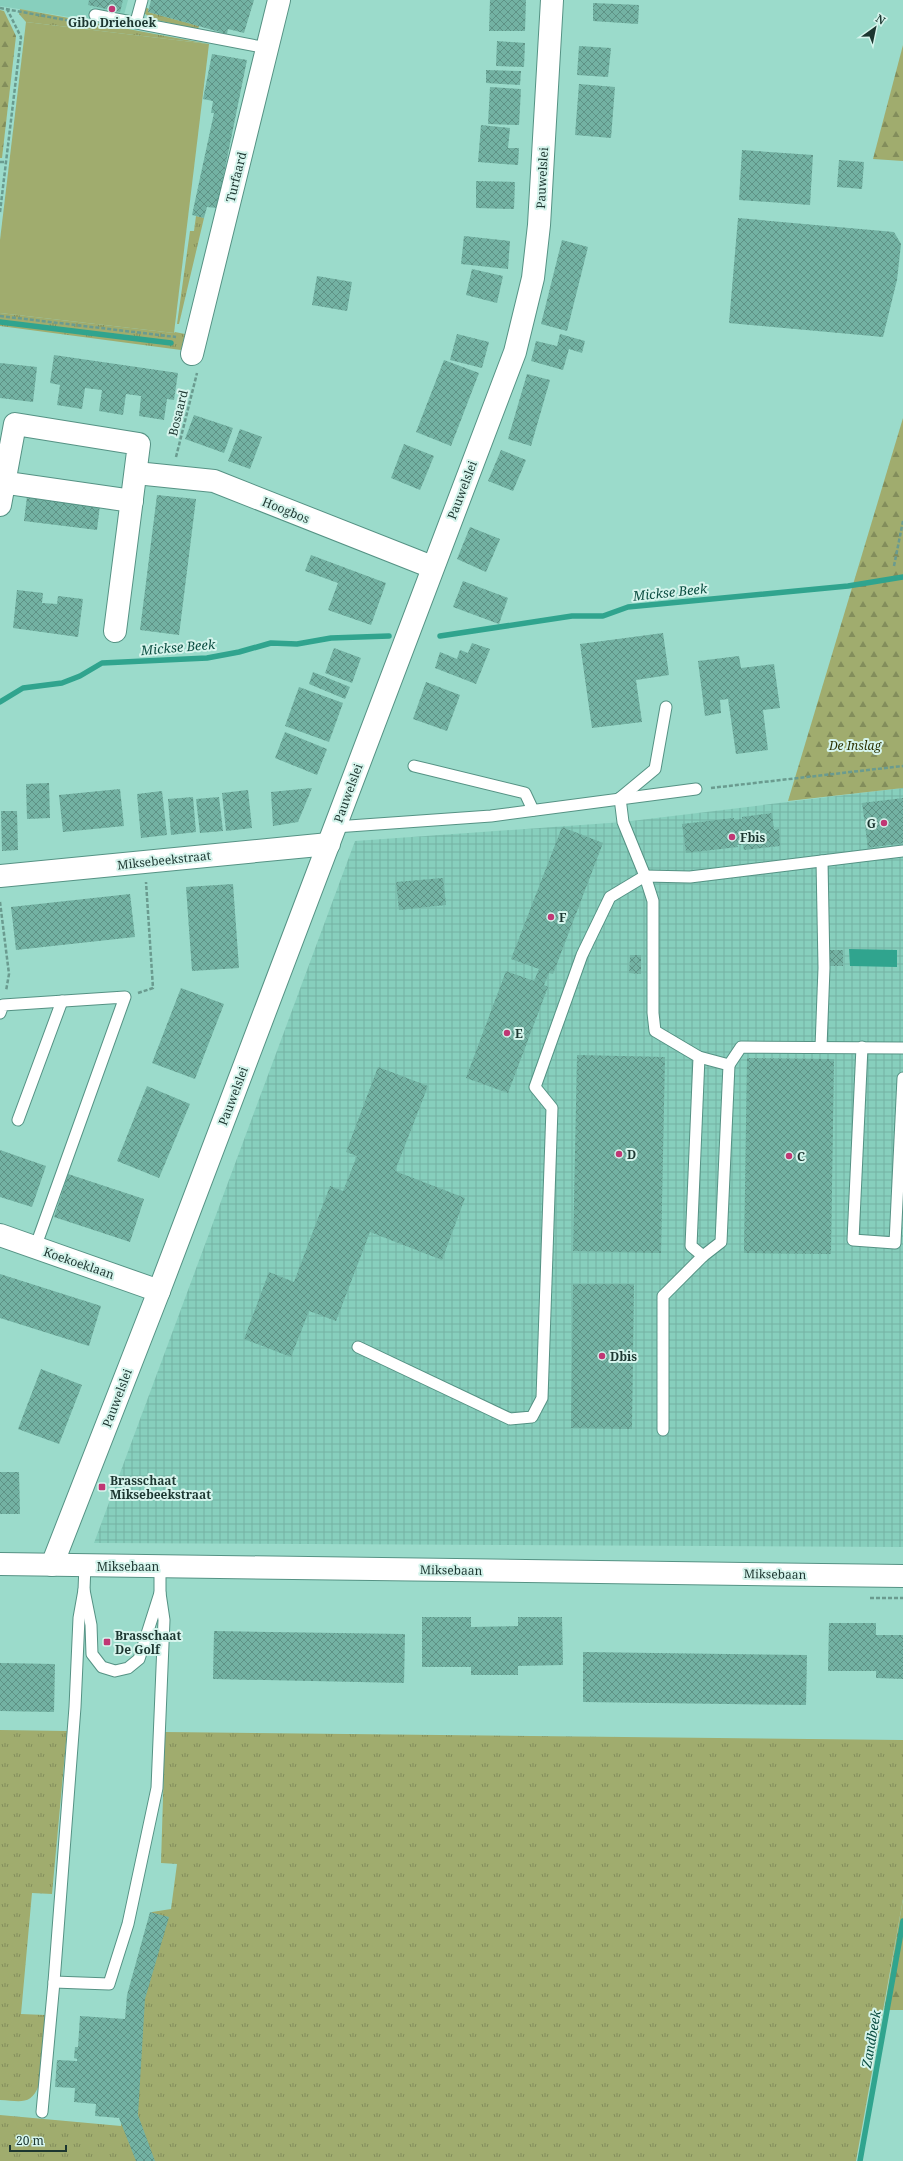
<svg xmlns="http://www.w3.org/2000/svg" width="903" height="2161" font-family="'Noto Serif',serif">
<defs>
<pattern id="industrial-grid" width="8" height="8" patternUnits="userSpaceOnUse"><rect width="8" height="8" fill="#87cfbd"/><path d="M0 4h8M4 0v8" fill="none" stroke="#74b2a3"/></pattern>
<pattern id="grass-tufts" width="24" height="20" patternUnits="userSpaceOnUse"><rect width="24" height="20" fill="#a0ac6e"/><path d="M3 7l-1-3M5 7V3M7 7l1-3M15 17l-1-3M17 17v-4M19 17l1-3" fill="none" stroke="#828d5b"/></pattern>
<pattern id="forest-firs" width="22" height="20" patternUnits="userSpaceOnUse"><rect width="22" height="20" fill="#a0ac6e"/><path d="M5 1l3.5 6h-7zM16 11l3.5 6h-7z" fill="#828d5b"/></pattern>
<pattern id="building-cross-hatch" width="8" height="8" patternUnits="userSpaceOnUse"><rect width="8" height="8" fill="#73b2a3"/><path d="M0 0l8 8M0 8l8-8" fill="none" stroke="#5e9285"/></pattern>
</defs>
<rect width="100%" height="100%" fill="#9bdbcb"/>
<path fill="#87cfbd" d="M0,0H128L124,15L91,8L88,20L0,6Z"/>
<path fill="url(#industrial-grid)" d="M903,788V1547L94,1543L355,841L623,822Z"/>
<g fill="url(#grass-tufts)">
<path d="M145,7L149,9L148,12L199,26L198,29L152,19L144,13Z"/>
<path d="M20,9L209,44L26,22L19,14Z"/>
<path d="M196,216L204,218L179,324H177L190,231H194Z"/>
<path d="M0,313L174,333L175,332L185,334L181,350L0,326Z"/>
<path d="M0,1730L67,1731L52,1894L32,1893L21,2014L45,2015L39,2085C31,2106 20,2101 0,2100Z"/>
<path d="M165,1732L903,1740V1899L856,2161H0V2115L121,2126L130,1995L152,1912L171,1909L177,1864L161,1863Z"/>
</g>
<g fill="url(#forest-firs)">
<path d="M0,10L4,11L16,36L2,158H0Z"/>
<path d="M903,45V161L873,159Z"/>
<path d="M903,418V788L788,801Z"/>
<path d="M903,1899V2010H884Z"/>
</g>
<path fill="#a0ac6e" d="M26,22L209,44L174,333L0,313V240Z"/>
<path fill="#30a48e" d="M849,949L897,950V967L850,966Z"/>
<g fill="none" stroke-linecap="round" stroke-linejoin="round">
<g stroke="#30a48e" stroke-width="5.5">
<path d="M0,322L171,343"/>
<path d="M440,636L572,616H603L628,607L848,586L903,577"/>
<path d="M0,702L23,688L62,683L80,676L102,663L207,658L239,652L271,643L297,644L331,638L389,636"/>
<path d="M860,2161L903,1921"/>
</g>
</g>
<g fill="url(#building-cross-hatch)">
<path d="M89,0H123L120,12L88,5Z"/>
<path d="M151,0H254L244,33L228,29L227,34L148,12Z"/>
<path d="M490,0H526L525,31H489Z"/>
<path d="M593,3L639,5L638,24L593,21Z"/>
<path d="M497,41L525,43L524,67L496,66Z"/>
<path d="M579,46L611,48L608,77L577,75Z"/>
<path d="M212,54L247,60L217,208L207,207L204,218L192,215L214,113H211L213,101L203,99Z"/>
<path d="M486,70L521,71L520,85L486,83Z"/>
<path d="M579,84L615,87L611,138L575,135Z"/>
<path d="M490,87L521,89L519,125L488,124Z"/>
<path d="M481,125L510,128L508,148H519L518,165L478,162Z"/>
<path d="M742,150L813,155L810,205L739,200Z"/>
<path d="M839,160L864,162L862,189L837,187Z"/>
<path d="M476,181L515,182L514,209L476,208Z"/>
<path d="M738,218L894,232L901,244L897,280L883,337L729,323Z"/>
<path d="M464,236L510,241L508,269L461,264Z"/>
<path d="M562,240L588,247L567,331L541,324Z"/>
<path d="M472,269L503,276L497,303L466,295Z"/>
<path d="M317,276L352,282L347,311L312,305Z"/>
<path d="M457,334L489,342L482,368L450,360Z"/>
<path d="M560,334L585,341L582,353L569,349L563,370L531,361L536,341L557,346Z"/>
<path d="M54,355L178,373L174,400L167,399L164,420L139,416L141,396L126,394L123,415L99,411L102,390L93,389L85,388L82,409L57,405L60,385L50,383Z"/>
<path d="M444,360L479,373L451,446L416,432Z"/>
<path d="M0,363L37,367L33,402L0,398Z"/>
<path d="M527,374L550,380L531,446L508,439Z"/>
<path d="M194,415L233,428L224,453L185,439Z"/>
<path d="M240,429L262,437L250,469L228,461Z"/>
<path d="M404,444L434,456L420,490L391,478Z"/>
<path d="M501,450L526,460L513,491L488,481Z"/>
<path d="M28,488L101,497L97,530L24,521Z"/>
<path d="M157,495L196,499L179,635L140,630Z"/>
<path d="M470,527L500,539L486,572L457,559Z"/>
<path d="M311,555L386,583L371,625L328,610L338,583L305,571Z"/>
<path d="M463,581L508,598L499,624L453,607Z"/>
<path d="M17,590L43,593L42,603L57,604L58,596L83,599L78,637L13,628Z"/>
<path d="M663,633L669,675L636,680L642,722L592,728L580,644Z"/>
<path d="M472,643L490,649L476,684L435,668L440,652L457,659L460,650L468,653Z"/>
<path d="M334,648L361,658L352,683L325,673Z"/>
<path d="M739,656L741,668L774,664L780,708L763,710L768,750L736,754L728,699L720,700L721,713L705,716L698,661Z"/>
<path d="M313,672L350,687L345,699L309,684Z"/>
<path d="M426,682L460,695L447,731L413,719Z"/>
<path d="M299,687L343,703L329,742L285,726Z"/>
<path d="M285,732L327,749L317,775L275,758Z"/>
<path d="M49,783L50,818L27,819L26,784Z"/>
<path d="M312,788L298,822L273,826L271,792Z"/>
<path d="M120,789L124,826L63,832L59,795Z"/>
<path d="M248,790L252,828L226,831L222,793Z"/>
<path d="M162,791L167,835L141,838L137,794Z"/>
<path d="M193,797L196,832L171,835L168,799Z"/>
<path d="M219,797L223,831L200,833L196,799Z"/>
<path d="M903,798V843L868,848L862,803Z"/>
<path d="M1,811H17L18,850L2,851Z"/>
<path d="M772,813L774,830L779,829L780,846L744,850L743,845H737L738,847L686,853L682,824L734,818V820L742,819V817Z"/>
<path d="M562,827L603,843L553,974L549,973L544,985L548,987L508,1093L466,1078L506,971L534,981L539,969L511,959Z"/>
<path d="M443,878L446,905L399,910L396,882Z"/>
<path d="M233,884L239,968L192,971L186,887Z"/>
<path d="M130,894L135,937L16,950L11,907Z"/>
<rect x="829" y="950" width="14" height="16"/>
<path d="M630,955H641V974L629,973Z"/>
<path d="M181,988L224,1004L195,1079L152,1063Z"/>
<path d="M577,1055L665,1057L661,1253L573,1251Z"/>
<path d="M747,1058L834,1059L831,1254L744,1253Z"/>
<path d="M378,1067L428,1086L395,1171L465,1198L442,1260L370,1232L336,1321L309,1311L291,1357L244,1339L269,1272L294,1282L330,1186L343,1191L357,1156L346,1152Z"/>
<path d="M147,1086L190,1104L159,1178L117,1161Z"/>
<path d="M0,1150L46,1166L32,1207L0,1197Z"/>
<path d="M68,1174L144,1199L130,1242L54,1217Z"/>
<path d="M0,1274L101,1306L89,1346L0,1318Z"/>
<path d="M573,1284H634L632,1429L571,1428Z"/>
<path d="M41,1369L82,1385L59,1444L18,1429Z"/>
<path d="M0,1472H19L20,1514H0Z"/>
<path d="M422,1617H471V1627L518,1626V1617H562L563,1665L518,1666V1675H471V1667H422Z"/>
<path d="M829,1623H876V1635H903V1679L876,1678V1671H828Z"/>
<path d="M214,1631L405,1634L404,1683L213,1679Z"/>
<path d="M583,1652L807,1655L806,1705L583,1702Z"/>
<path d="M0,1663L55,1664L54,1712L0,1711Z"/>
<path d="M150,1912L169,1917L145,1999L138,2115L155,2161H136L119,2118L95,2116L96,2104L74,2102L75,2088L55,2087L57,2060L77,2061V2059L74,2058L75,2047H78L80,2016L125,2019L127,1995Z"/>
</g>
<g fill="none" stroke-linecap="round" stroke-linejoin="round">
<defs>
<g id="service">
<path d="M95,15L267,48"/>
<path d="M136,22L142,0"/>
<path d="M414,766L525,793L533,810"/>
<path d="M620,798L655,769L666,707"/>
<path d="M335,827L491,816L696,789"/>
<path d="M0,1013L3,1005L125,997L35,1248"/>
<path d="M821,1047L824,968L822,861"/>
<path d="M862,1047L853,1240L895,1243L903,1078"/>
<path d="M699,1057L729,1065L721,1242L703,1256"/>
<path d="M729,1065L741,1047L903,1048"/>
<path d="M18,1120L62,1001"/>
<path d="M358,1347L510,1419L532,1417L542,1398L552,1108L535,1087L582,955L610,897L645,876L623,822L620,798"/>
<path d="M663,1430V1296L703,1256L691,1246L699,1057L655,1031L653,1013V901L645,876L690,877L903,851"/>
<path d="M85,1565L84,1590L91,1625L92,1654L102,1667L115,1671L128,1668L139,1659L160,1593V1566"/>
<path d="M84,1590L79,1618L75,1707L54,1982L109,1984L128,1924L157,1788L164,1620L160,1593"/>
<path d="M42,2112L54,1982"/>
</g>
<g id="minor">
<path d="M192,354L279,0"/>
<path d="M136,473L214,481L432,567"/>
<path d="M0,482L132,501"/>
<path d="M0,505L15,424L139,444L115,631"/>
<path d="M0,876L329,844"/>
<path d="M0,1235L159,1291"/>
</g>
<g id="tertiary">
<path d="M0,1564L903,1576"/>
<path d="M52,1565L159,1291L515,352L533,278L539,225L552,0"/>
</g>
</defs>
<use href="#service" stroke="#559284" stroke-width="13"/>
<use href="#minor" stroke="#559284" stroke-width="24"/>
<use href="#tertiary" stroke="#559284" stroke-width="24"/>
<g stroke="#6a9b8f" stroke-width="2.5" stroke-dasharray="4 2" stroke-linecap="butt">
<path d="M0,8L82,23"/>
<path d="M0,162H6"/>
<path d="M0,212L21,37L7,9"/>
<path d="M0,316L176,337"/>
<path d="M176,457L197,373"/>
<path d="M894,566L903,521"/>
<path d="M711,788L903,766"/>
<path d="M0,902L9,974L6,991"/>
<path d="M138,993L153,988L146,882"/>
<path d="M870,1598H903"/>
</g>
<use href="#service" stroke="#fff" stroke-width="11"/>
<use href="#minor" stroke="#fff" stroke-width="22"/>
<use href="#tertiary" stroke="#fff" stroke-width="22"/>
</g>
<g fill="#c03774" stroke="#d5f4ec" stroke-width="1.5">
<circle cx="112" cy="9" r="4"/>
<circle cx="884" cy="823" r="4"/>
<circle cx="732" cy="837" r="4"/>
<circle cx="551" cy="917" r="4"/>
<circle cx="507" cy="1033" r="4"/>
<circle cx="619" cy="1154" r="4"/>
<circle cx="789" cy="1156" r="4"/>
<circle cx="602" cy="1356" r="4"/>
<rect x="98" y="1483" width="8" height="8" rx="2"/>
<rect x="103" y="1638" width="8" height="8" rx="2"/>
</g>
<g text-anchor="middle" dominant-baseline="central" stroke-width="4" stroke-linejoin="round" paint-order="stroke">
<g font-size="12" font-weight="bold" fill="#1c3630" stroke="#d5f4ec" text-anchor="start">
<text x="112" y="22" text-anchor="middle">Gibo Driehoek</text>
<text x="876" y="823" text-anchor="end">G</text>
<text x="740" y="837">Fbis</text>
<text x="559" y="917">F</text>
<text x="515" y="1033">E</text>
<text x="627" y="1154">D</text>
<text x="797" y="1156">C</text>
<text x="610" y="1356">Dbis</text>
<text x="110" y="1480">Brasschaat<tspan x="110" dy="14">Miksebeekstraat</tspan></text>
<text x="115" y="1635">Brasschaat<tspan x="115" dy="14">De Golf</tspan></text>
</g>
<g font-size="12" fill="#1c3630" stroke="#d5f4ec">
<text transform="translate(236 177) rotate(-76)">Turfaard</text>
<text transform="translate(542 178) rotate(-87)">Pauwelslei</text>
<text transform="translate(178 413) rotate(-76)">Bosaard</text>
<text transform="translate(462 490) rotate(-69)">Pauwelslei</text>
<text transform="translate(286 510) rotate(22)">Hoogbos</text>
<text transform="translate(348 793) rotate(-70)">Pauwelslei</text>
<text transform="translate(164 860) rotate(-6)">Miksebeekstraat</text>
<text transform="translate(233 1096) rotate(-69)">Pauwelslei</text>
<text transform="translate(79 1263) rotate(19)">Koekoeklaan</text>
<text transform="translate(117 1398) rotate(-69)">Pauwelslei</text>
<text x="128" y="1566">Miksebaan</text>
<text transform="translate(451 1570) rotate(1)">Miksebaan</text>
<text transform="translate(775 1574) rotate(1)">Miksebaan</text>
</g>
<g font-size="12" font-style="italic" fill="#2b3204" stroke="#d5f4ec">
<text x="855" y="745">De Inslag</text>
</g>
<g font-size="13" font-style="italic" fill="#0b4d41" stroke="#d5f4ec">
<text transform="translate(670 592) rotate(-6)">Mickse Beek</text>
<text transform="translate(178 647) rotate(-5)">Mickse Beek</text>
<text transform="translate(871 2039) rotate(-80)">Zandbeek</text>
</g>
</g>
<g transform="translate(875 28) rotate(33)" stroke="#d5f4ec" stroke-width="3" paint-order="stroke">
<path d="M0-3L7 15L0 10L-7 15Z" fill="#1c3630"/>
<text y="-6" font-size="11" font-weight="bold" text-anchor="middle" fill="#1c3630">N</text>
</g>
<path d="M10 2145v6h56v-6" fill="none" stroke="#1c3630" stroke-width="2"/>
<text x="16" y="2145" font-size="12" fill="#1c3630" stroke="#d5f4ec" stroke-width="3" paint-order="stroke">20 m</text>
</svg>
